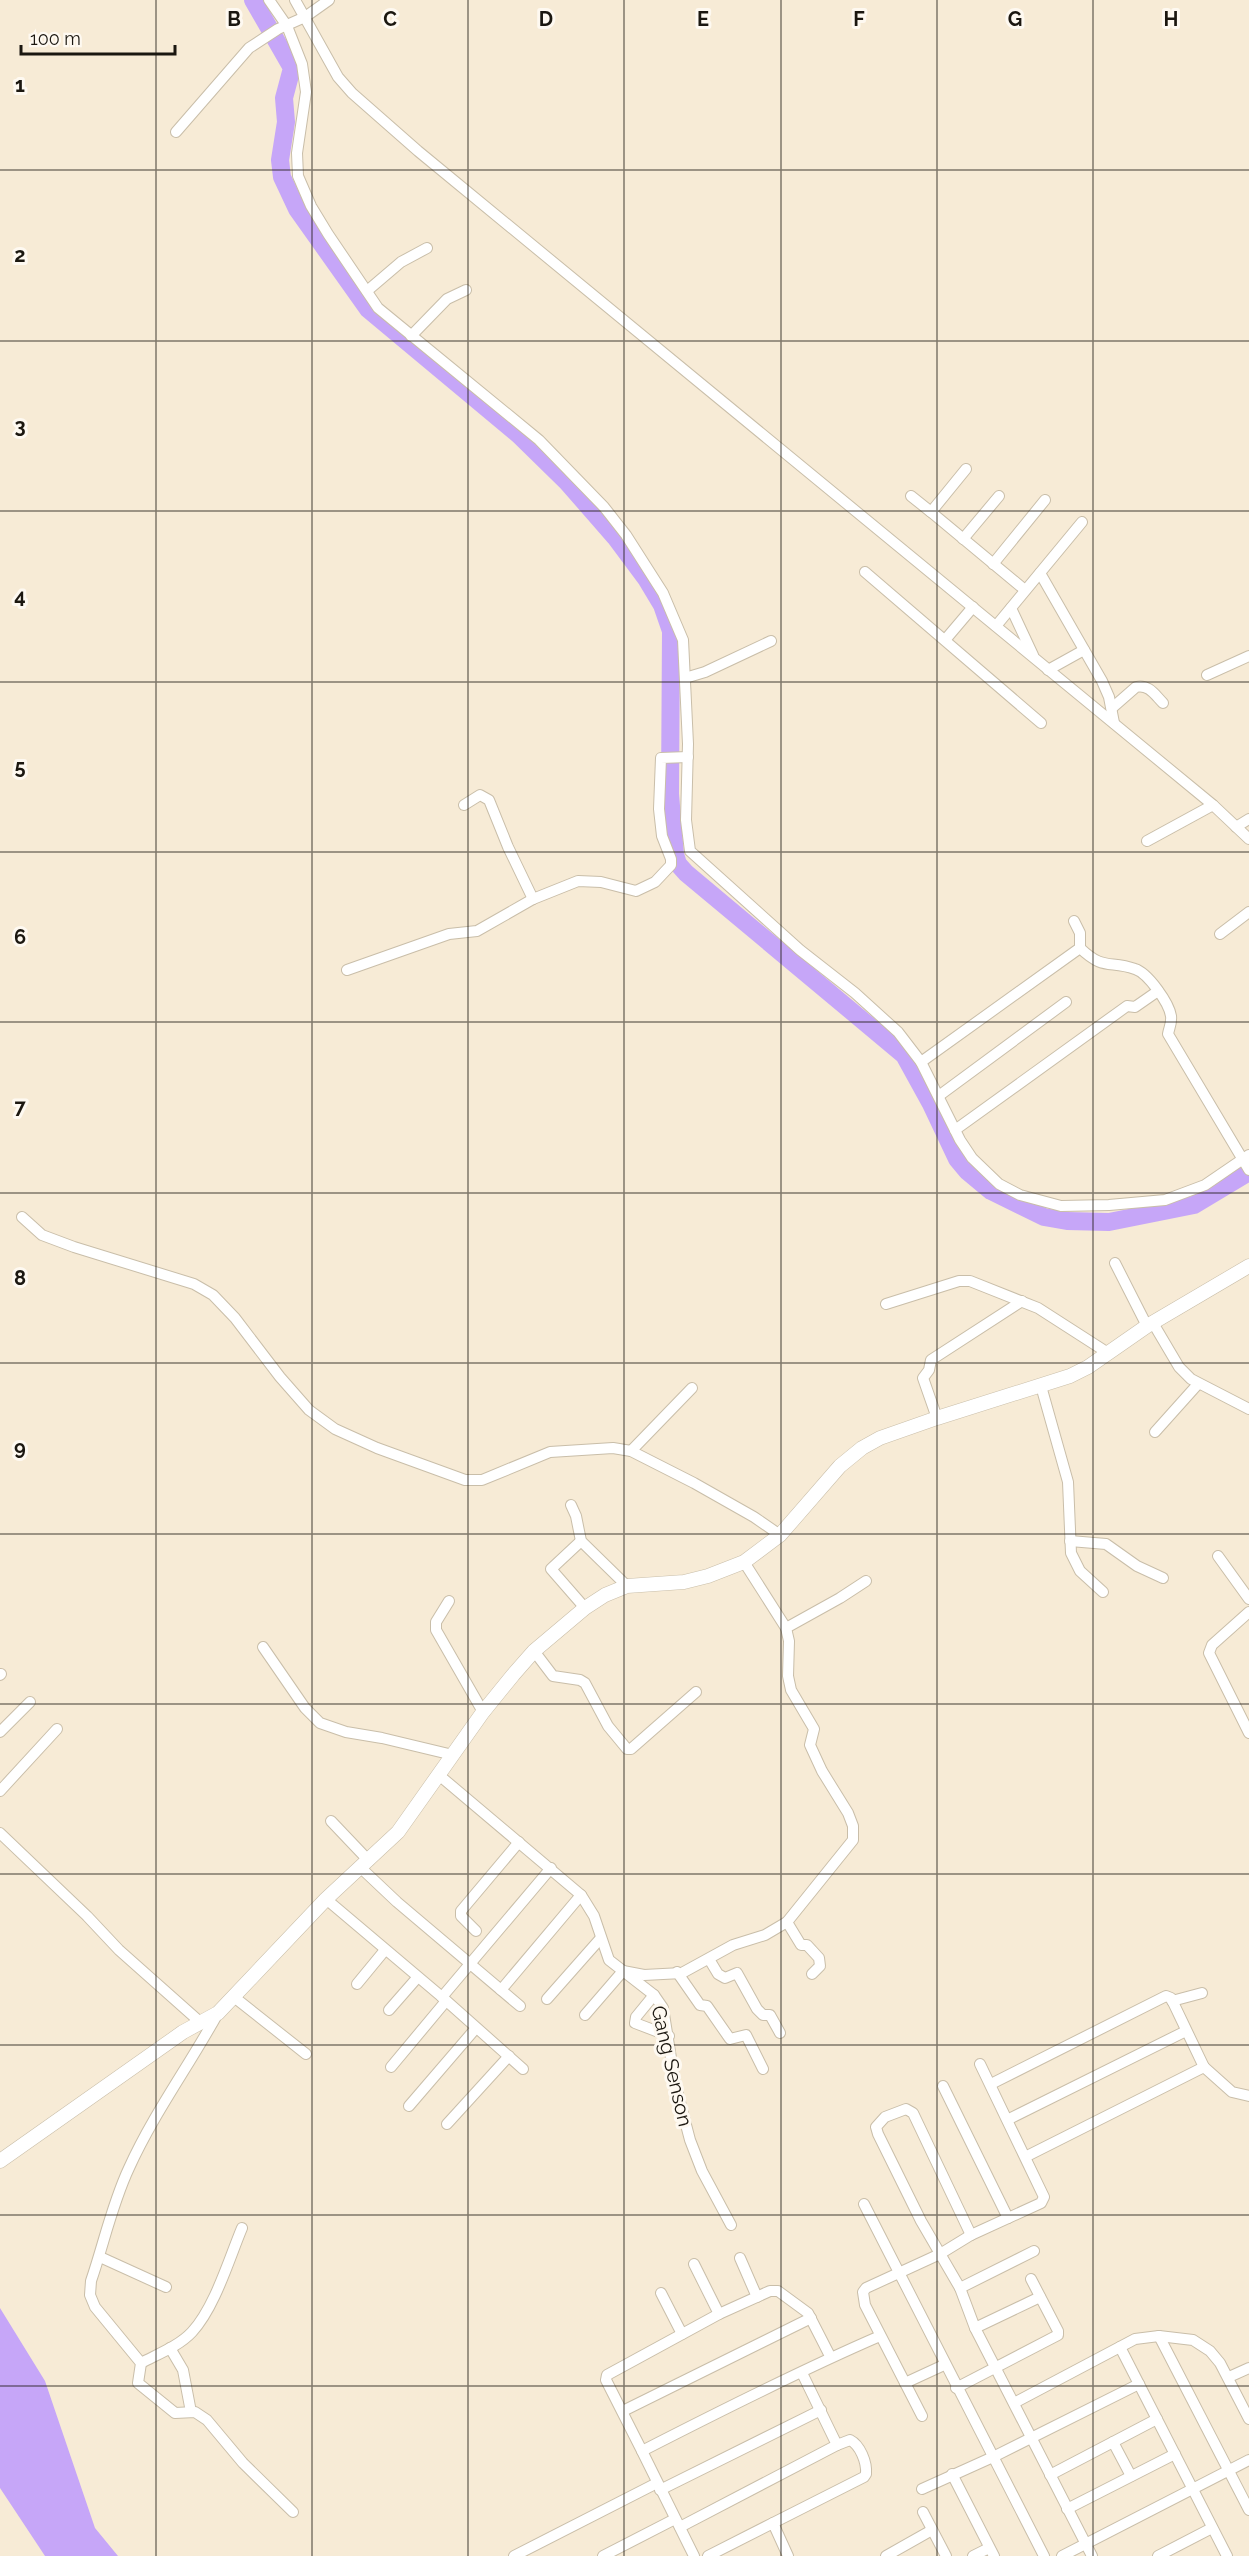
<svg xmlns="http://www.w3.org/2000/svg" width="1249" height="2556" font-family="Raleway,sans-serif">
<rect width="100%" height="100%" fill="#f7ebd6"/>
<path fill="#c6a6f8" d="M0,2308L45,2381L95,2528L118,2556H45L0,2488Z"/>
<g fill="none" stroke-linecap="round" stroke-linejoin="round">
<path stroke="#c6a6f8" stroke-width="18" d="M253,0L292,68L284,98L286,122L280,160L282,177L297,209L368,309L519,435L567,482L615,537L647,580L662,605L671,631L670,794L675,854L678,864L686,873L904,1055L931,1104L957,1159L967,1171L991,1191L1044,1217L1067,1221L1109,1222L1194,1205L1249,1172"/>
<defs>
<g id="minor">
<path d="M269,0L287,26L302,64L306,92L297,153L298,176L311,206L328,234L378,308L539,440L604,507L626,535L663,593L683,640L688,744L686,820L690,851L800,950L855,993L898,1032L921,1062L960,1140L972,1158L999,1184L1020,1195L1061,1206L1109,1205L1165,1200L1205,1185L1249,1155"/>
<path d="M295,0L338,77L352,93L418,151L1213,805L1249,839"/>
<path d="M176,132L249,48L278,29L305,17L329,0"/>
<path d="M367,291L401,262L427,248"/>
<path d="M411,336L447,299L466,290"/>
<path d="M966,469L931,512L1025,590"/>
<path d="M911,496L931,512"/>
<path d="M963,539L999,496"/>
<path d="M993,564L1045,500"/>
<path d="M865,572L1041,723"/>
<path d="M1040,573L1102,681L1109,697L1114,723"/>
<path d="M1011,608L1033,655"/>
<path d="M996,626L1082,522"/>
<path d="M945,640L973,607"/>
<path d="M1048,670L1084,650"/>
<path d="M1207,675L1249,656"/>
<path d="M685,678L705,672L771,641"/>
<path d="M1112,708L1136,687C1149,684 1155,695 1163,703"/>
<path d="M464,805L480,795L489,800L508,847L533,899"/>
<path d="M1236,827L1249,819"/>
<path d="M1147,841L1213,805"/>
<path d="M1074,921L1080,933V948C1104,971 1109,960 1135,969C1148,973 1169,1003 1171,1016C1172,1023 1169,1028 1168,1034L1249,1170"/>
<path d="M1220,934L1249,912"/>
<path d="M347,970L449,934L477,931L533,899L578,881L601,882L636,891L655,882L671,865V859L662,836L659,809L661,758L688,757"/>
<path d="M921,1062L1080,948"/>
<path d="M940,1095L1066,1002"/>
<path d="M955,1130L1127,1006L1135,1007L1158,991"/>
<path d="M22,1217L42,1235L74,1247L194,1284L213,1295L235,1318L280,1377L309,1410L335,1429L377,1448L465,1480H482L550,1452L613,1448L631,1451L694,1483L754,1517L780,1535"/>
<path d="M1115,1263L1147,1326"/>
<path d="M886,1304L959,1281H970L1038,1308L1108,1353"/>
<path d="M1153,1323L1179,1367L1191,1379L1249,1409"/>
<path d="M1041,1386L1068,1482L1071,1553L1080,1571L1103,1592"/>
<path d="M937,1418L923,1378L929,1370L931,1360L1022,1301"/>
<path d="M1155,1432L1198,1384"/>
<path d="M631,1451L692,1388"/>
<path d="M571,1505L576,1516L581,1541L627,1586"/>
<path d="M581,1541L551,1569L585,1608"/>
<path d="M1070,1541L1106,1544L1137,1566L1163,1578"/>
<path d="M1218,1556L1249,1599"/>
<path d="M449,1601L436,1622V1630L483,1712"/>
<path d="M1249,1612L1212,1645L1209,1653L1249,1733"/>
<path d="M786,1628L840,1598L866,1581"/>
<path d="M263,1647L305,1708L320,1723L346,1732L382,1738L453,1755"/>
<path d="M534,1651L553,1676L580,1680L585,1683L608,1726L627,1749H631L696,1692"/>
<path d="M0,1675L1,1674"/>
<path d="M0,1732L30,1702"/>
<path d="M440,1776L581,1895L594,1916L609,1960L654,1995L663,2008L675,2083L690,2140L702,2171L731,2225"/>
<path d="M0,1791L57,1729"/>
<path d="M331,1821L369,1861"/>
<path d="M0,1833L87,1916L119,1950L200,2022"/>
<path d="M361,1868L397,1902L520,2006"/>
<path d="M326,1899L442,1997L523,2069"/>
<path d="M787,1922L801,1945H807L819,1958L820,1966L812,1974"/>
<path d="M476,1931L461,1916V1911L519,1842"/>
<path d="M709,1959L718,1974L725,1978L737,1973L757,2009L763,2015H770L780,2033"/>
<path d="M677,1972L700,2005L707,2006L730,2039L746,2035L763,2069"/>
<path d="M357,1984L385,1950"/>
<path d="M501,1990L581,1895"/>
<path d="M654,1995L636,2017L635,2023L669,2036"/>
<path d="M234,1997L306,2054"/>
<path d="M442,1997L551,1868"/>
<path d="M547,1999L600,1939"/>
<path d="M1172,2001L1202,1993"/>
<path d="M389,2010L417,1978"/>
<path d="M218,2013C189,2066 154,2113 129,2168C112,2204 104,2243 91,2281L90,2295L95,2307L141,2363L138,2383L175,2413L195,2412L207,2420L243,2463L293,2512"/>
<path d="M585,2015L623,1971L644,1975L682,1973L733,1945L765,1935L787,1922L853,1840V1826L848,1813L822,1771L810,1745L814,1729L791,1690L788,1676L789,1641L786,1628L744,1562"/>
<path d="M391,2067L446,2001"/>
<path d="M991,2084L1166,1996L1171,1998L1204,2067"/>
<path d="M943,2086L1008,2218"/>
<path d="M409,2106L476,2028"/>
<path d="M1009,2119L1186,2031"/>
<path d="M447,2124L509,2056"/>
<path d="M1027,2156L1204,2067L1232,2092L1249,2096"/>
<path d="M864,2204L1044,2556"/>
<path d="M971,2235L913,2113L906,2109L885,2117L876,2127L878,2134L921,2221L960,2288L975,2328L1092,2556"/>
<path d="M100,2257L166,2287"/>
<path d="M740,2258L757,2297"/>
<path d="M694,2264L719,2314"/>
<path d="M960,2288L1034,2251"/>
<path d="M661,2293L682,2334"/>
<path d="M975,2328L1040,2297"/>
<path d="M1159,2336L1249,2510"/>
<path d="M1120,2347L1227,2556"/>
<path d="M170,2348L183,2370L191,2412"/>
<path d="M141,2363C158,2354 179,2346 192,2332C215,2307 229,2259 242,2228"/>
<path d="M1229,2377L1249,2368"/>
<path d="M905,2383L944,2365"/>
<path d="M956,2388L1058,2335V2331L1031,2279"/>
<path d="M1014,2403L1135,2339L1159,2336L1193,2340L1210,2351L1220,2363L1249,2419"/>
<path d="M623,2411L811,2318"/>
<path d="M922,2416L865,2305L863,2292L866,2288L940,2254L971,2235L1041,2203L1044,2197L980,2064"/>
<path d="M1113,2442L1131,2476"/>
<path d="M642,2451L606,2380L607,2375L719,2314L770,2291H778L808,2313L830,2356"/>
<path d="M952,2474L994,2556"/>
<path d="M1050,2475L1157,2419"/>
<path d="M922,2489L993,2457L1139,2384"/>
<path d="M660,2490L821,2410"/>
<path d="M1067,2509L1175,2454"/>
<path d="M923,2512L946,2556"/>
<path d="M773,2523L864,2477L866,2474C867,2462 860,2445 850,2440L837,2445"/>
<path d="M680,2527L837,2445L802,2373"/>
<path d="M514,2556L657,2483"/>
<path d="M603,2556L675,2519"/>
<path d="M694,2556L642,2451C720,2411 799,2371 880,2336"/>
<path d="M708,2556L773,2523L788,2556"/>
<path d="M886,2556L932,2530"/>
<path d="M973,2556L989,2548"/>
<path d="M1062,2556L1249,2460"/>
<path d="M1158,2556L1212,2528"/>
</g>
<path id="tertiary" d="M0,2161L183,2032L218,2013L326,1899L398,1832L483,1712L513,1675L534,1651L585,1608L605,1595L627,1586L684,1582L708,1576L744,1562L780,1535L840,1466L862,1448L880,1438L937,1418L1070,1376L1088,1367L1147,1326L1249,1266"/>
</defs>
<use href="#minor" stroke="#c9bea9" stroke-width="12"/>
<use href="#tertiary" stroke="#c9bea9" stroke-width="15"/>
<use href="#minor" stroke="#fff" stroke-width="10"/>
<use href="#tertiary" stroke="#fff" stroke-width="14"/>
</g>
<path fill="none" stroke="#1b1710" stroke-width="1.5" stroke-opacity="0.55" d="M156,0V2556M312,0V2556M468,0V2556M624,0V2556M781,0V2556M937,0V2556M1093,0V2556M0,170H1249M0,341H1249M0,511H1249M0,682H1249M0,852H1249M0,1022H1249M0,1193H1249M0,1363H1249M0,1534H1249M0,1704H1249M0,1874H1249M0,2045H1249M0,2215H1249M0,2386H1249"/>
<g text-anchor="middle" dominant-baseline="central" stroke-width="6" stroke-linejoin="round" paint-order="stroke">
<g font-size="20" fill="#1b1710" stroke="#fef9f1">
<text transform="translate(672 2066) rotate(77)">Gang Senson</text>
</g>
</g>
<g font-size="20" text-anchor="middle" font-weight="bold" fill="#1b1710" stroke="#fef9f1" stroke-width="6" stroke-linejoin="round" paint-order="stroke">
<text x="234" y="26">B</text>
<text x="390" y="26">C</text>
<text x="546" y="26">D</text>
<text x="703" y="26">E</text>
<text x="859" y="26">F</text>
<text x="1015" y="26">G</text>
<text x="1171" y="26">H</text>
<text x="20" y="92">1</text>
<text x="20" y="262">2</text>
<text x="20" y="433">3</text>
<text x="20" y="603">4</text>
<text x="20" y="774">5</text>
<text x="20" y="944">6</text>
<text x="20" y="1114">7</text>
<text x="20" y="1285">8</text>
<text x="20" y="1455">9</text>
</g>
<path d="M21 45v9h154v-9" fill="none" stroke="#1b1710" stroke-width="3"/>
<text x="30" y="45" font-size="18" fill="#1b1710" stroke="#fef9f1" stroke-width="4.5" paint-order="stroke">100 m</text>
</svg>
